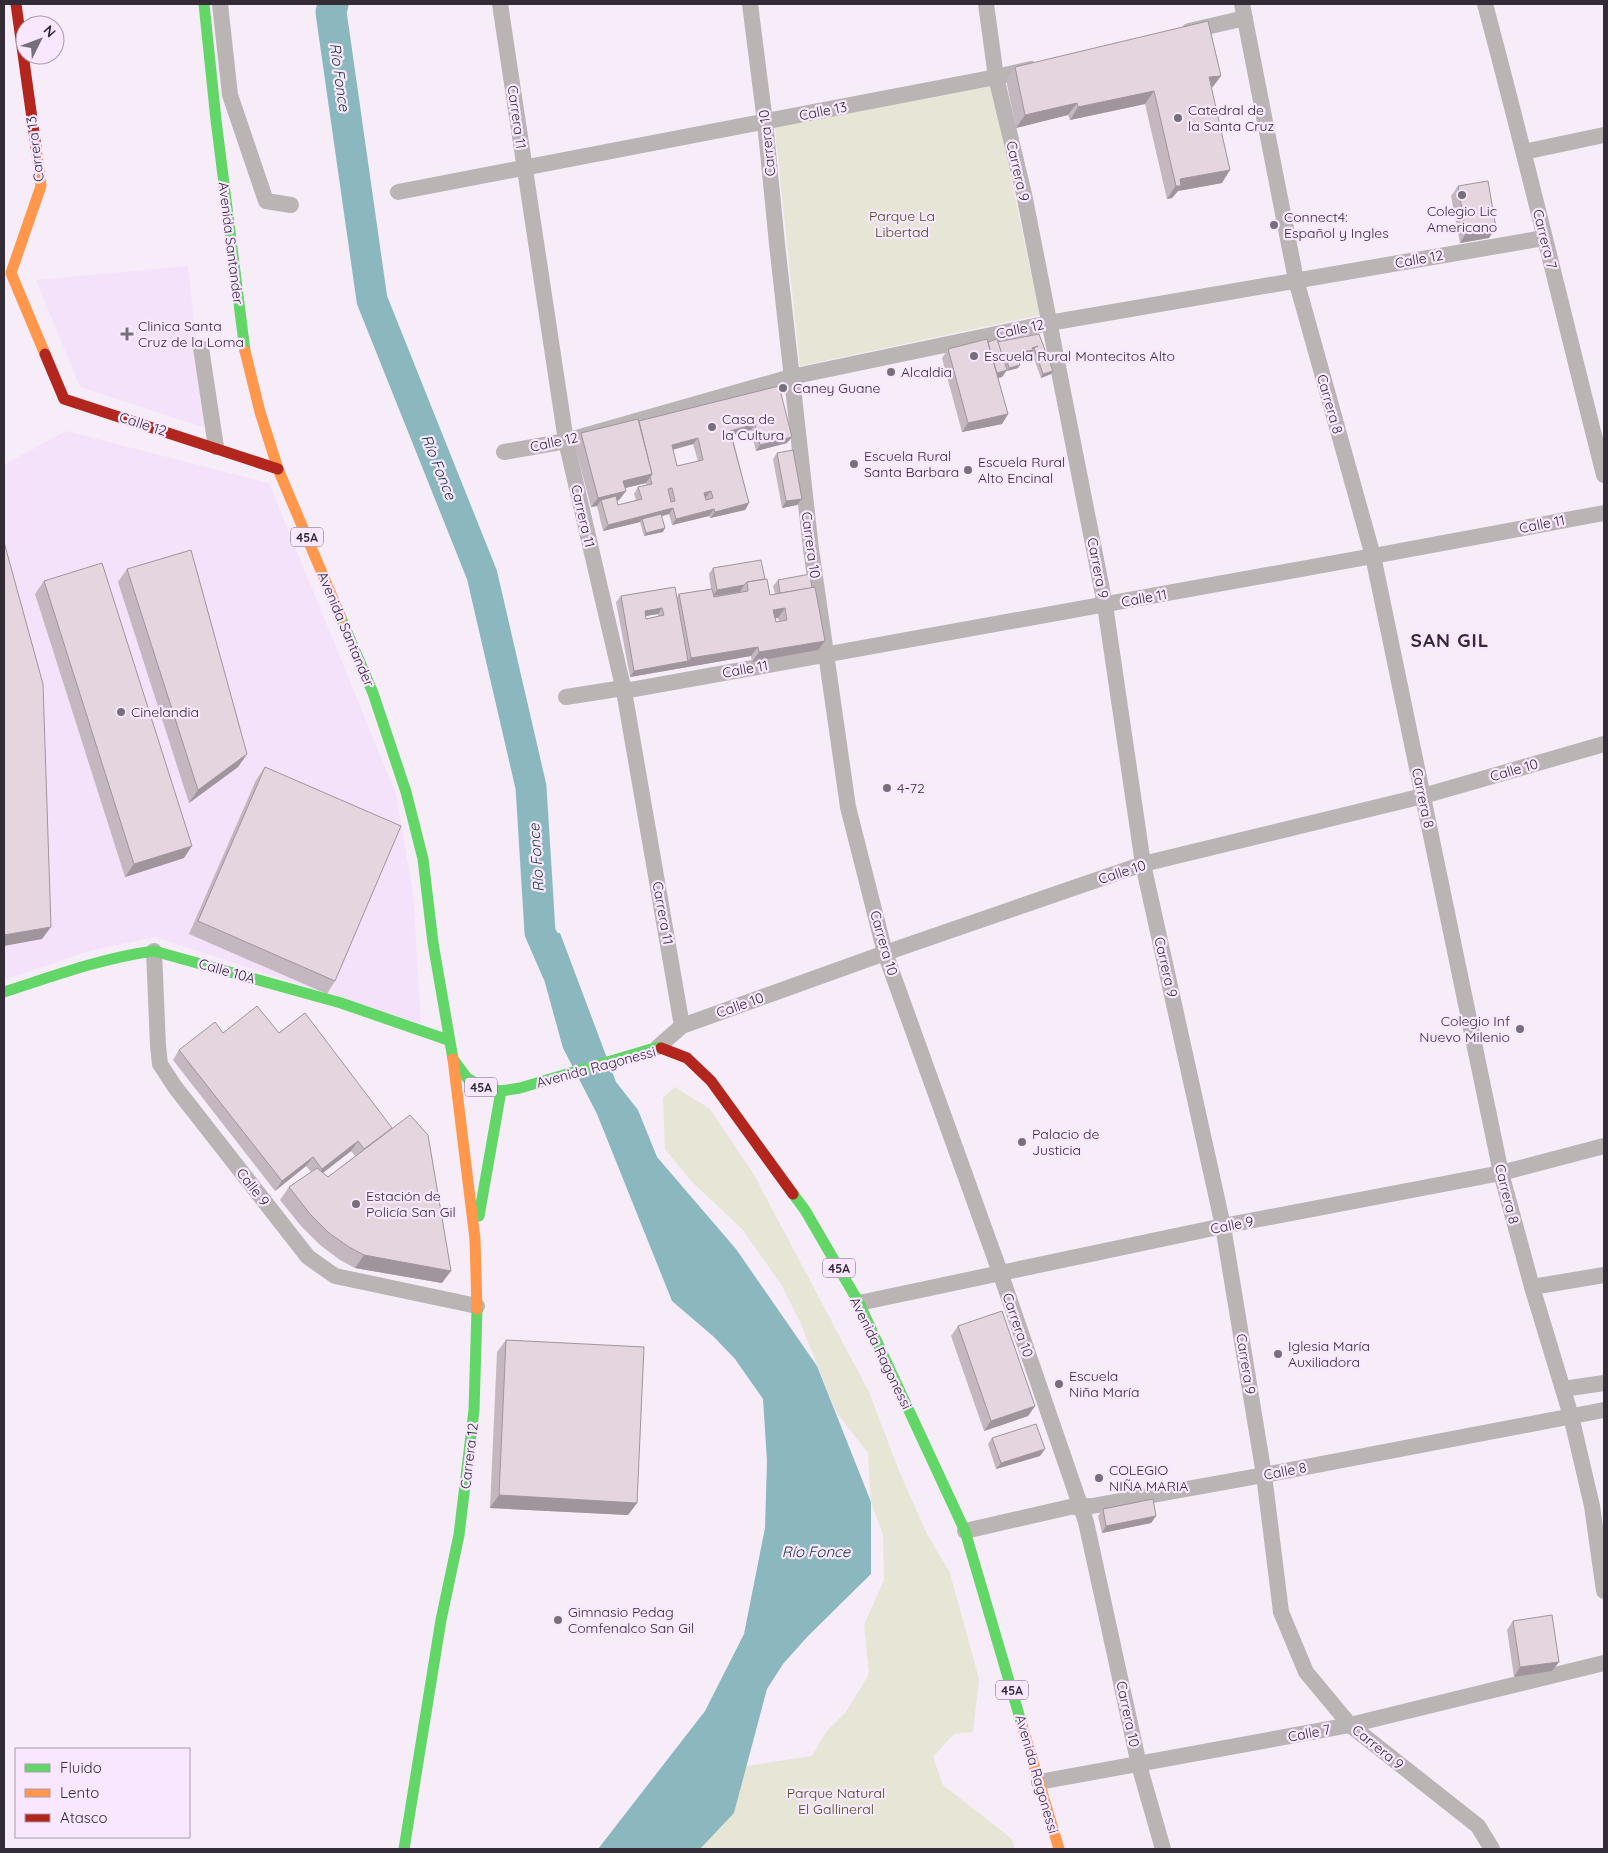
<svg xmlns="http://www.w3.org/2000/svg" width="1608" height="1853" font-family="Quicksand,sans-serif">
<rect width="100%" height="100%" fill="#f6edf9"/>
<g fill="#f4e2fb">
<path d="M188,266L206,428L80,387L36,280Z"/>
<path d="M66,431L269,483L396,794L413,892L421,1024L155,937L89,951L4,980V465Z"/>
</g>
<g fill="#e6e5d6">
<path d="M991,83L1040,315L800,366L774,121Z"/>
<path d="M675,1087L710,1109L753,1173L869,1392L899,1471L927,1534L950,1573L979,1679L973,1732L954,1734L933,1757L943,1785L1012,1839L1015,1849H700L734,1813L746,1766L812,1756L826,1732L846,1712L869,1674L864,1625L884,1580L883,1535L871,1502L868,1453L836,1412L801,1324L782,1286L743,1230L691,1181L665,1149L663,1098Z"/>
</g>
<path fill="#8bb8be" d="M540,932L560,933L616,1082L638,1110L657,1157L736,1249L817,1366L871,1502V1574L808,1636L783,1664L767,1689L734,1813L700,1849H598L705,1711L744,1634L765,1528L767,1461L763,1399L735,1359L714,1337L672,1301L597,1114L563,1048L534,943Z"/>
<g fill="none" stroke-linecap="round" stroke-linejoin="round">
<path stroke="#8bb8be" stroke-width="31" d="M333,4L331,12L372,300L482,575L531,787L540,932L557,971"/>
<g stroke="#bab4b5" stroke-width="16">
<path d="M220,4L230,95L266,201L291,205"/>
<path d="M500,4L566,441L624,691L682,1026"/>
<path d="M750,4L765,122L777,244L811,549L848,807L885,953L1000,1272L1086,1522L1139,1765L1163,1849"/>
<path d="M986,4L996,77L1024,194L1105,605L1143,864L1223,1226L1264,1475L1281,1612L1306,1672L1350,1725L1478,1826L1492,1849"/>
<path d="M1242,4L1296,280L1373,556L1501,1173L1532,1287L1571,1416L1592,1506L1604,1591"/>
<path d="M1485,4C1527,160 1564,318 1604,475"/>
<path d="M1189,31L1245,18"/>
<path d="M1524,152L1604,135"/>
<path d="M398,192L996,77L1031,69"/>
<path d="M201,348L216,447"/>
<path d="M504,452L566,441L791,377L1049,323L1544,238"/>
<path d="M624,691L1373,556L1604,513"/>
<path d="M566,697L623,688"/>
<path d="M154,951L158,1046L160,1064L175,1087L308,1257L335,1276L477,1306"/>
<path d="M658,1047L682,1026L885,953L1143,864L1423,796L1604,744"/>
<path d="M1532,1287L1604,1275"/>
<path d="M859,1303L1223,1226L1501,1173L1604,1146"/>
<path d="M1563,1389L1604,1383"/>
<path d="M965,1531L1070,1507L1092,1506L1264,1475L1604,1410"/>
<path d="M1039,1782L1350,1725L1604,1663"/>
</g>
<g stroke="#63d668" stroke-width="11">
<path d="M204,4L216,120L245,351"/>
<path d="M341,618L373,693L406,792L423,859L433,943L453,1059L467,1078L483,1087L501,1091L520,1088L658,1047L661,1048"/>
<path d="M4,992C54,976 102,958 154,951L341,1003L448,1040"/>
<path d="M793,1194L805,1210L859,1303L965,1531L1022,1725"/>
<path d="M479,1216L501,1091"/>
<path d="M404,1849L441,1620L459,1535L474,1410L477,1309"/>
</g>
<g stroke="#ff974d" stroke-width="11">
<path d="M36,147L41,186L11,273L45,354"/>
<path d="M245,351L260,412L278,469L341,618"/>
<path d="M453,1059L475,1239L477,1309"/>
<path d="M1022,1725L1059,1849"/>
</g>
<g stroke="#b3261e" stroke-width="11">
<path d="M16,4L36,147"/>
<path d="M45,354L64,399L278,469"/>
<path d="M661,1048L687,1058L711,1081L793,1194"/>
</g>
</g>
<g fill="#c4b7c0" fill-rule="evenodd">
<path d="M1015,67L1212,88L1222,183L1178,191L1172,198L1167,199L1145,104L1070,120L1068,115L1016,128L1006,80Z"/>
<path d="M1458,186L1489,238L1460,243L1451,196Z"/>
<path d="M1039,334L1053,371L1051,374L1041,378L1032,353L1017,355L1018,368L1006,371L1002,377L998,378L1008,414L1002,424L962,432L942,358L948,349L988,342H997Z"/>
<path d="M779,386L787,443L756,451L751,430L732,435L749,503L745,510L710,518L709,516L672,525L669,514L662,516L663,532L644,536L640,522L603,531L597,506L591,507L574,443L581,433L639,421ZM693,444L698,461L677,466L673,450ZM646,483V486L638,487L634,494L636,500L618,505L617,501L619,500L626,491L625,488Z"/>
<path d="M777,453L802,499L797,505L782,508L773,459Z"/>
<path d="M713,568L765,579L770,595L775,594L773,586L778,580L818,650L752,662L751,656L630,677L616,602L621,596L677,597L679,594L711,589L709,574ZM658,614V616L646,619L645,616ZM775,618H778L779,621L776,622Z"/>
<path d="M127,569L247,754L238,767L189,803L118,582Z"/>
<path d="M44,581L184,858L125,877L35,594Z"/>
<path d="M265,767L335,981L327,994L189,934L256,780Z"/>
<path d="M305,1013L442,1283L355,1268L340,1260L320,1245L301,1226L280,1200L289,1187L311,1172L306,1166L275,1191L173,1060L179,1050L223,1033H279ZM351,1151L355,1156L328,1177L323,1173Z"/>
<path d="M958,1326L1035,1406L1028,1416L984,1431L951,1336Z"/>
<path d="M506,1340L637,1503L628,1515L490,1508L497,1352Z"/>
<path d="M992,1438L1040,1456L996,1469L988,1444Z"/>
<path d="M1103,1509L1156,1516L1151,1523L1102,1533L1098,1516Z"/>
<path d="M1513,1621L1559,1662L1552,1671L1514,1677L1507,1630Z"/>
</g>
<g fill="#a0959c">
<path d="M1221,76L1212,88L1209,77Z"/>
<path d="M1154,91L1145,104L1070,120L1078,107Z"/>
<path d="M1077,103L1068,115L1016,128L1025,115Z"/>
<path d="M1230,170L1222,183L1178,191L1172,198L1167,199L1180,179Z"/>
<path d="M1496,228L1489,238L1460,243L1466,233Z"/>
<path d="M1038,346L1034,348L1032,350H1033L1031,353L1013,356L1016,353Z"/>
<path d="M1020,365L1018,368L1007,371L1009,368Z"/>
<path d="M1007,370L1002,377L990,380L995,374Z"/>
<path d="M1053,371L1051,374L1041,378L1043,374Z"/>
<path d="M1008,414L1002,424L962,432L968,423Z"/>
<path d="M755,424L751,430L726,437L730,431Z"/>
<path d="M792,437L787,443L756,451L760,445Z"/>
<path d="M698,438L693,444L667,451L672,445Z"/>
<path d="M652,474L646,483L617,490L623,481Z"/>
<path d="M626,491L619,500L602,505L601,500L597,506L591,507L598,498Z"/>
<path d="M711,491L706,497L700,499L704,493Z"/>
<path d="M802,499L797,505L782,508L786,501Z"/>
<path d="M749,503L745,510L710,518L715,512Z"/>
<path d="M673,508L669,514L643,521L642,519L640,522L603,531L608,525Z"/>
<path d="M714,509L709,516L672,525L676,519Z"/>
<path d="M665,528L663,532L644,536L646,533Z"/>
<path d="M744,585L740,592L713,596L717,590Z"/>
<path d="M662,608L658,614L640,617L645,611Z"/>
<path d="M785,608L778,618L767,620L773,610Z"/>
<path d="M825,641L818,650L752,662L759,652Z"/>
<path d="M758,647L751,656L630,677L634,671L688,661L691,658Z"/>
<path d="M247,754L238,767L189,803L198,790Z"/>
<path d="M192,846L184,858L125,877L134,864Z"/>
<path d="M51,927L42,939L4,946V935Z"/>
<path d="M358,1141L351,1151L316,1178L322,1169Z"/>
<path d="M313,1157L306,1166L275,1191L282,1181Z"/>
<path d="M364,1255L451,1271L442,1283L355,1268Z"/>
<path d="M1035,1406L1028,1416L984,1431L991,1421Z"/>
<path d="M1045,1449L1040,1456L996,1469L1001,1463Z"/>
<path d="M499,1495L637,1503L628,1515L490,1508Z"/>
<path d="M1156,1516L1151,1523L1102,1533L1106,1526Z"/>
<path d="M1559,1662L1552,1671L1514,1677L1520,1667Z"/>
</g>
<g fill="#e4d5df" stroke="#a0959c" fill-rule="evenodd">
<path d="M1208,21L1221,76L1209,77L1230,170L1180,179L1181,186H1176L1154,91L1078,107L1077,103L1025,115L1015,67Z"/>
<path d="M1488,181L1496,228L1466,233L1458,186Z"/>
<path d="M1039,334L1053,371L1043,374L1034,348L1038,346L1032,348L1033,350L1016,353L1020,365L1009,368L1005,354L1002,355L997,342Z"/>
<path d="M987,339L1008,414L968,423L948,349Z"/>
<path d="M997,339L1007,370L997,373L988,342Z"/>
<path d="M779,386L792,437L760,445L755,424L730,431L749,503L715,512L714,509L676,519L673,508L608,525L601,500L616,496L618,505L642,499L638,487L652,484L650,477L652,474L639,421ZM698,438L703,460L677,466L672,445ZM672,488L675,501L671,502L668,489ZM711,491L713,498L706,500L704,493Z"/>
<path d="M638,419L652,474L623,481L626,491L598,498L581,433Z"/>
<path d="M793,450L802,499L786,501L777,453Z"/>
<path d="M661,514L665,528L646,533L642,519Z"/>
<path d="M4,542L43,684L51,927L4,935Z"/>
<path d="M191,550L247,754L198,790L127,569Z"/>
<path d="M761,560L765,579L747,582L744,585L717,590L713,568Z"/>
<path d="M102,563L192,846L134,864L44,581Z"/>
<path d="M810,574L812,588L780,593L778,580Z"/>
<path d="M767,579L770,595L815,587L825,641L759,652L758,647L691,658L679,594L712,589L714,597L748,591L747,582ZM785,608L787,620L776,622L773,610Z"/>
<path d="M675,587L688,661L634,671L621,596ZM662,608L664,615L646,619L645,611Z"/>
<path d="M265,767L401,826L335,981L198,921Z"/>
<path d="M257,1006L279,1033L305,1013L392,1128L364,1149L358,1141L322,1169L313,1157L282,1181L179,1050L215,1022L223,1033Z"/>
<path d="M410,1115L428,1135L451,1271L364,1255L349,1247L329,1233L310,1214L289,1187L317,1168L328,1177Z"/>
<path d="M1002,1311L1035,1406L991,1421L958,1326Z"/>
<path d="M506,1340L644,1347L637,1503L499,1495Z"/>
<path d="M1036,1424L1045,1449L1001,1463L992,1438Z"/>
<path d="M1153,1499L1156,1516L1106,1526L1103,1509Z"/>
<path d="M1552,1615L1559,1662L1520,1667L1513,1621Z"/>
</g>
<g fill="#77707b" stroke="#f8e7ff" stroke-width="2">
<circle cx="1178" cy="118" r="5"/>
<circle cx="1462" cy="195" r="5"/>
<circle cx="1274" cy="225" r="5"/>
<path d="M124.5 326.5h5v5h5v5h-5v5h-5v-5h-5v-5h5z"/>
<circle cx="974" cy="356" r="5"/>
<circle cx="891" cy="372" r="5"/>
<circle cx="783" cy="388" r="5"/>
<circle cx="712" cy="427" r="5"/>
<circle cx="854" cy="464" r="5"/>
<circle cx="968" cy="470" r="5"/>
<circle cx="121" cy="712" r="5"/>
<circle cx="887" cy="788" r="5"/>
<circle cx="1520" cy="1029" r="5"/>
<circle cx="1022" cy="1142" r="5"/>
<circle cx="356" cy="1204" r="5"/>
<circle cx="1278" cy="1354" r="5"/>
<circle cx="1059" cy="1384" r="5"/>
<circle cx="1099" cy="1478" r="5"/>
<circle cx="558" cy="1620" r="5"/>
</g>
<g text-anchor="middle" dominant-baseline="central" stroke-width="4.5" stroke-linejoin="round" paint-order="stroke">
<g fill="#f8e7ff" stroke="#6e6473" stroke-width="1">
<rect x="291" y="527.5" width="32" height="19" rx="4"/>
<rect x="465" y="1077.5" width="32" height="19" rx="4"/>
<rect x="823" y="1258.5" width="32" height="19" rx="4"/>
<rect x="996" y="1680.5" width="32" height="19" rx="4"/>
</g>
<g font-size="12" font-weight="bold" fill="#332c37">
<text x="307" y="537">45A</text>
<text x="481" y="1087">45A</text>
<text x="839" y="1268">45A</text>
<text x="1012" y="1690">45A</text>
</g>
<g font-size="14" fill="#332c37" stroke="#f8e7ff" text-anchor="start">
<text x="1188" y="110">Catedral de<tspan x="1188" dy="16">la Santa Cruz</tspan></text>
<text x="1462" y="211" text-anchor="middle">Colegio Lic<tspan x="1462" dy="16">Americano</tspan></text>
<text x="1284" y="217">Connect4:<tspan x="1284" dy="16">Español y Ingles</tspan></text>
<text x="138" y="326">Clinica Santa<tspan x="138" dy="16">Cruz de la Loma</tspan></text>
<text x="984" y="356">Escuela Rural Montecitos Alto</text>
<text x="901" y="372">Alcaldia</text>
<text x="793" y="388">Caney Guane</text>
<text x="722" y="419">Casa de<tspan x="722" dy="16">la Cultura</tspan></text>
<text x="864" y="456">Escuela Rural<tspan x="864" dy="16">Santa Barbara</tspan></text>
<text x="978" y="462">Escuela Rural<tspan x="978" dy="16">Alto Encinal</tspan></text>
<text x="131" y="712">Cinelandia</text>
<text x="897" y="788">4-72</text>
<text x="1510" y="1021" text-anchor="end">Colegio Inf<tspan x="1510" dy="16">Nuevo Milenio</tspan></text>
<text x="1032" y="1134">Palacio de<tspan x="1032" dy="16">Justicia</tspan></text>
<text x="366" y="1196">Estación de<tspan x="366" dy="16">Policía San Gil</tspan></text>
<text x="1288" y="1346">Iglesia María<tspan x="1288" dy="16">Auxiliadora</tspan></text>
<text x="1069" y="1376">Escuela<tspan x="1069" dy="16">Niña María</tspan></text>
<text x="1109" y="1470">COLEGIO<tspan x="1109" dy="16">NIÑA MARIA</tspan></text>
<text x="568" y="1612">Gimnasio Pedag<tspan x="568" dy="16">Comfenalco San Gil</tspan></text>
</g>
<g font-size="14" fill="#332c37" stroke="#f8e7ff">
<text transform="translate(823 111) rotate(-11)">Calle 13</text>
<text transform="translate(517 117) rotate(82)">Carrera 11</text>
<text transform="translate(767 143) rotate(-96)">Carrera 10</text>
<text transform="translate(35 149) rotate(-97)">Carrera 13</text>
<text transform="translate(1018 171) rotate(77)">Carrera 9</text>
<text transform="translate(1545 239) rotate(76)">Carrera 7</text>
<text transform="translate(231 243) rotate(83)">Avenida Santander</text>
<text transform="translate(1419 259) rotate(-10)">Calle 12</text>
<text transform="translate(1020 329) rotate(-12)">Calle 12</text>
<text transform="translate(1330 404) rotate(74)">Carrera 8</text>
<text transform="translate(143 424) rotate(18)">Calle 12</text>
<text transform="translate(554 442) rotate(-12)">Calle 12</text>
<text transform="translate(583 516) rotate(77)">Carrera 11</text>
<text transform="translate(1542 524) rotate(-11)">Calle 11</text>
<text transform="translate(811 545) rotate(82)">Carrera 10</text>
<text transform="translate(1098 568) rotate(79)">Carrera 9</text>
<text transform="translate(1144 598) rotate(-10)">Calle 11</text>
<text transform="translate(346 629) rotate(67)">Avenida Santander</text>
<text transform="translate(745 669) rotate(-10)">Calle 11</text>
<text transform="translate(1514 770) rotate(-16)">Calle 10</text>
<text transform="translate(1423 798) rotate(78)">Carrera 8</text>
<text transform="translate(1122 872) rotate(-18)">Calle 10</text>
<text transform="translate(663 913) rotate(80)">Carrera 11</text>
<text transform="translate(884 943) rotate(74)">Carrera 10</text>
<text transform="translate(1166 967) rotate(77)">Carrera 9</text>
<text transform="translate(227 971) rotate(16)">Calle 10A</text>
<text transform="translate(740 1005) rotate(-20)">Calle 10</text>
<text transform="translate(596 1067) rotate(-15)">Avenida Ragonessi</text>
<text transform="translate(253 1187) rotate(52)">Calle 9</text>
<text transform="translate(1507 1194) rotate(76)">Carrera 8</text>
<text transform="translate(1232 1225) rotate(-11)">Calle 9</text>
<text transform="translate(1018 1325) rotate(71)">Carrera 10</text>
<text transform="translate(881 1353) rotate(64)">Avenida Ragonessi</text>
<text transform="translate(1246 1364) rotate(81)">Carrera 9</text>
<text transform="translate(469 1456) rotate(-83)">Carrera 12</text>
<text transform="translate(1285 1471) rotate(-11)">Calle 8</text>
<text transform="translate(1128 1714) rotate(78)">Carrera 10</text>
<text transform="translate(1309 1733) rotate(-11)">Calle 7</text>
<text transform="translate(1378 1747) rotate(39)">Carrera 9</text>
<text transform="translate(1037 1774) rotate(74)">Avenida Ragonessi</text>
</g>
<g font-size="14" fill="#494e13" stroke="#f8e7ff">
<text x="902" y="216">Parque La<tspan x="902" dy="16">Libertad</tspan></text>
<text x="836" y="1793">Parque Natural<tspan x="836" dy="16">El Gallineral</tspan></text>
</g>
<g font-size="15" font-style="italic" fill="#143638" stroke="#f8e7ff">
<text transform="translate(340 77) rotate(82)">Río Fonce</text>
<text transform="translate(439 467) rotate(68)">Río Fonce</text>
<text transform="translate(536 858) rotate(-94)">Río Fonce</text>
<text x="816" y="1551">Río Fonce</text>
</g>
<g font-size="19" font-weight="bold" letter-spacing="1" fill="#332c37" stroke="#f8e7ff">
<text x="1450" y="640">SAN GIL</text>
</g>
</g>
<rect width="1608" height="1853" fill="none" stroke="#332c37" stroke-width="10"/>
<rect x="15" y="1748" width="175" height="90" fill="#f8e7ff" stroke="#a99caf"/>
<rect x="25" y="1764" width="25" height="8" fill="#63d668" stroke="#a99caf"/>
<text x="60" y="1773" font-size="15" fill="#332c37">Fluido</text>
<rect x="25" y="1789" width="25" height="8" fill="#ff974d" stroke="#a99caf"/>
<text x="60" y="1798" font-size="15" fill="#332c37">Lento</text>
<rect x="25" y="1814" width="25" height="8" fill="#b3261e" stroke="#a99caf"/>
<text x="60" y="1823" font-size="15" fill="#332c37">Atasco</text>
<g transform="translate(40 40) rotate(48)"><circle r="24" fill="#f8e7ff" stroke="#a99caf"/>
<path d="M0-4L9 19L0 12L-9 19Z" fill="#77707b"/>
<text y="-8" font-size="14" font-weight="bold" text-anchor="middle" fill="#332c37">N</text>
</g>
</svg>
